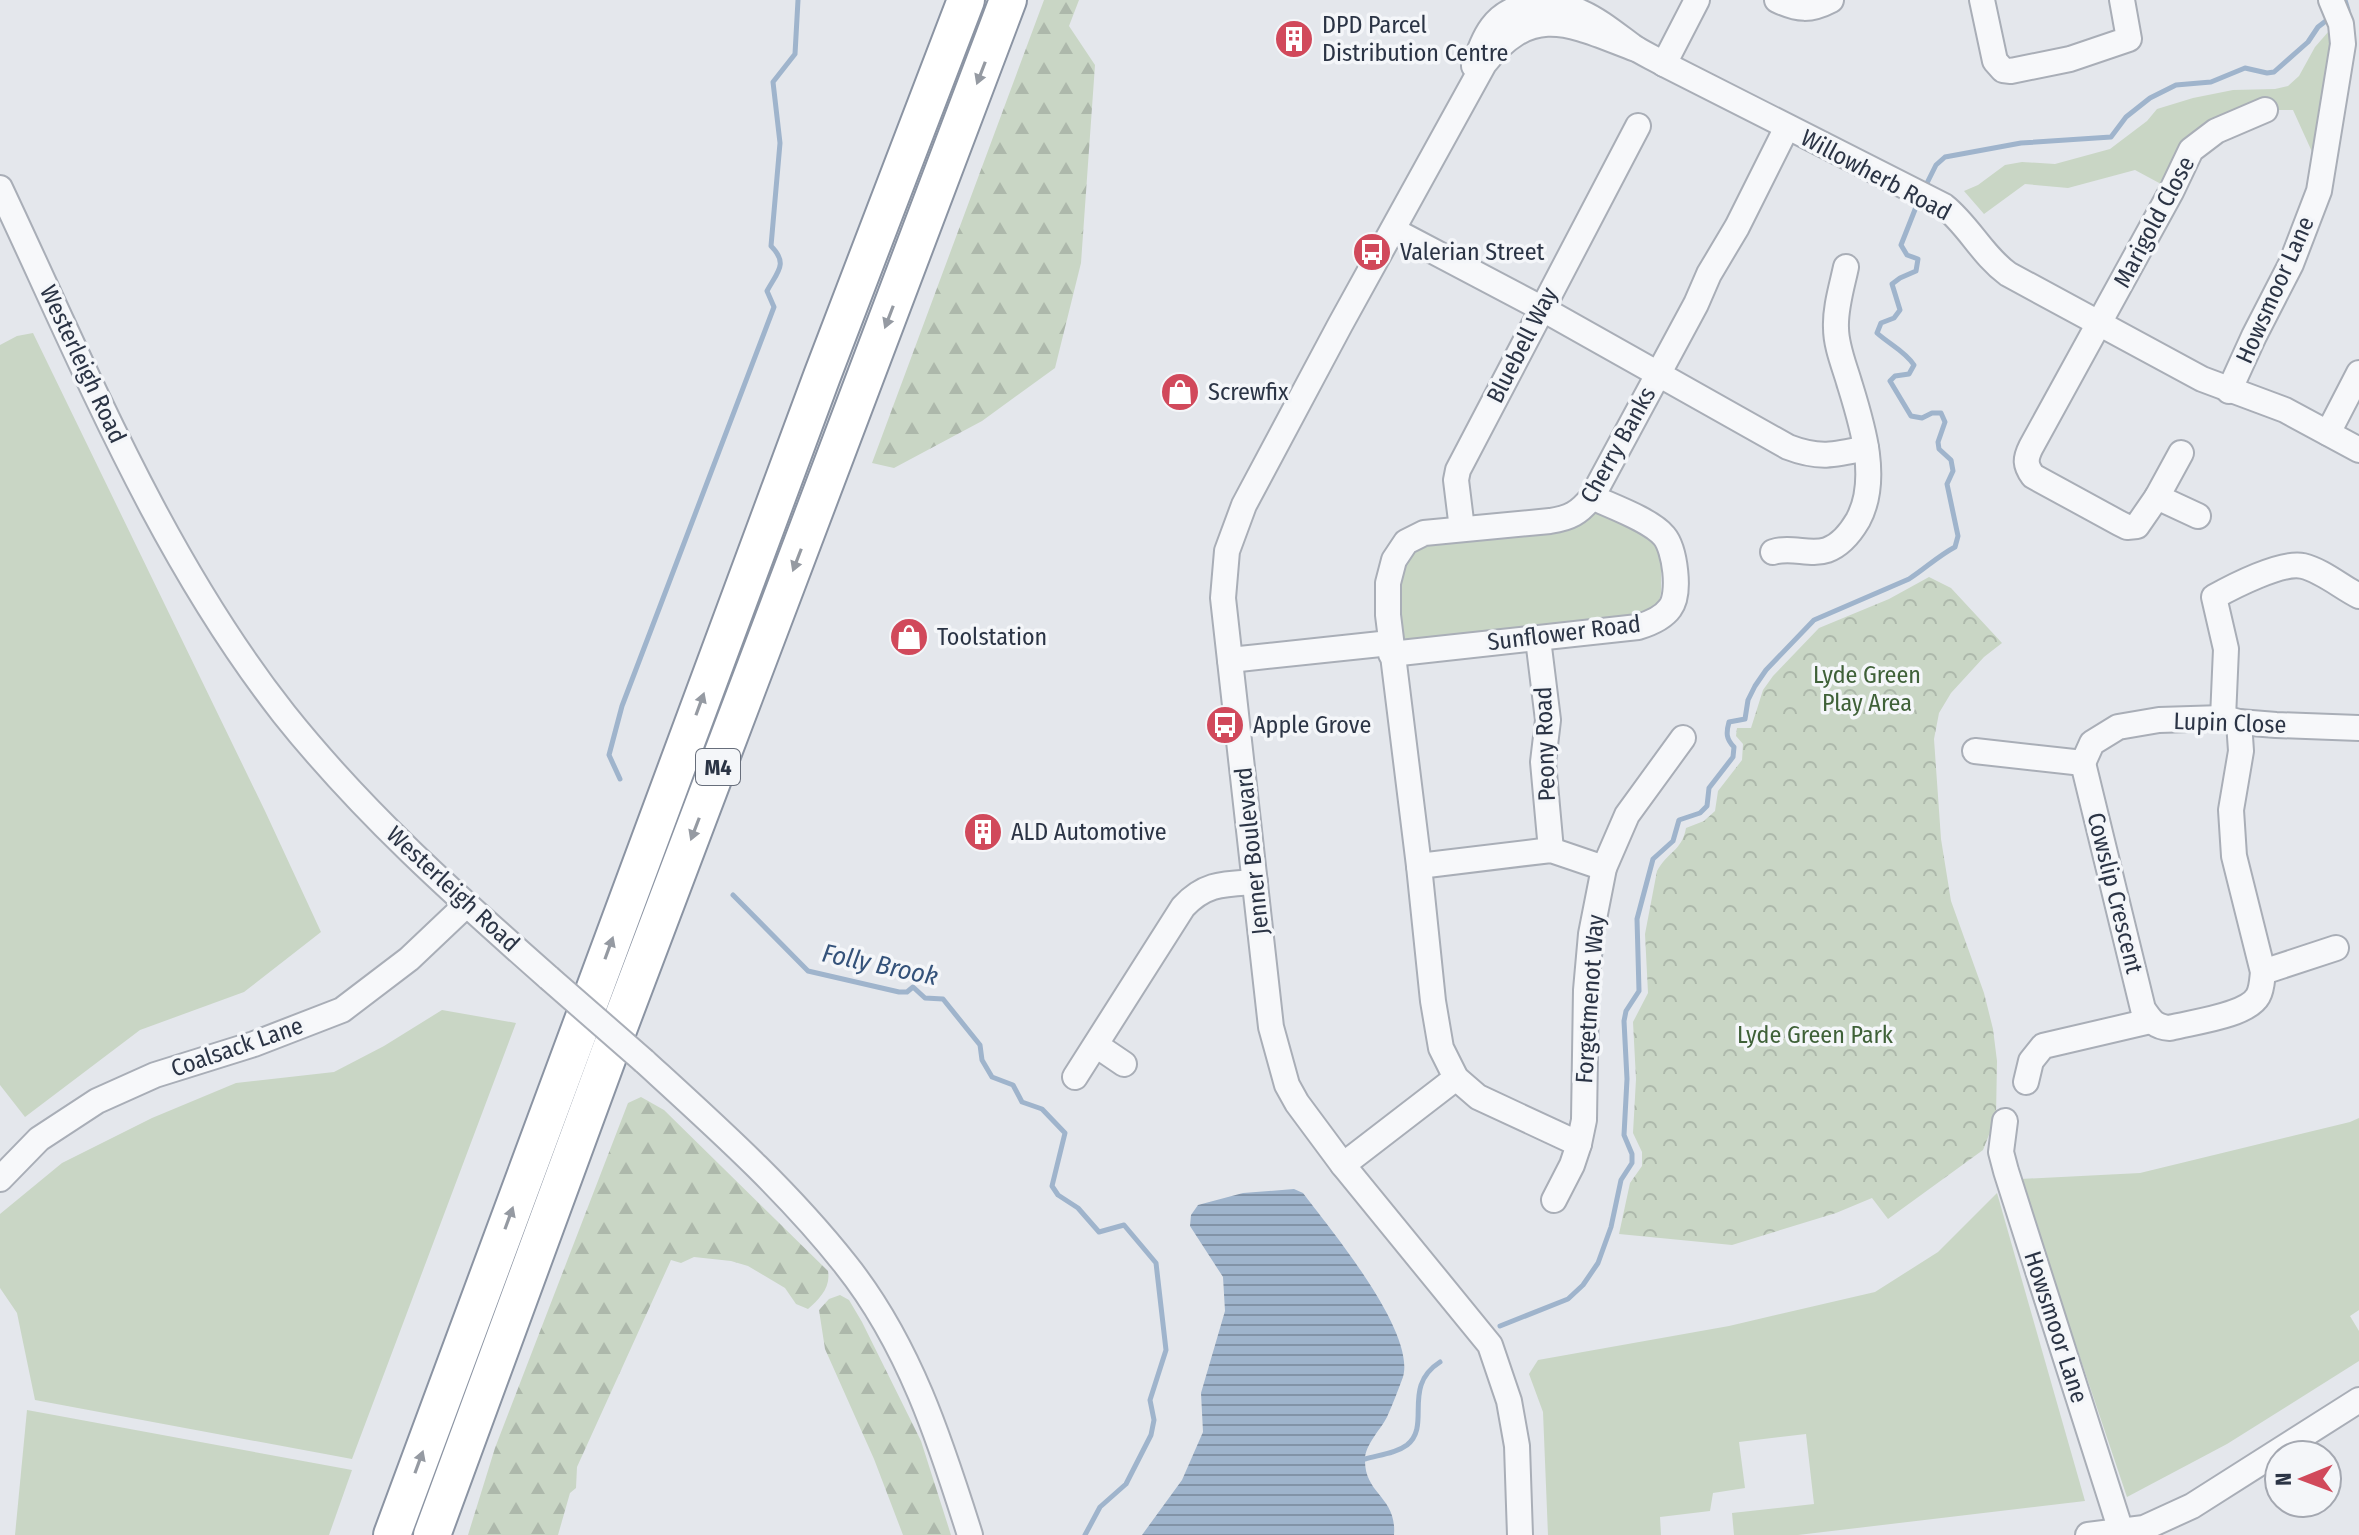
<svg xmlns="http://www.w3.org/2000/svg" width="2359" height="1535" font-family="'Fira Sans Condensed',sans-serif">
<defs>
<pattern id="forest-firs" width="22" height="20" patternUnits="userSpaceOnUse" patternTransform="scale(2)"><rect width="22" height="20" fill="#c9d6c5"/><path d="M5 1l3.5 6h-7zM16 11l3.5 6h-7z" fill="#adb8ab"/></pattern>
<pattern id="park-crowns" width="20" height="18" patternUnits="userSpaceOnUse" patternTransform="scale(2)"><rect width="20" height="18" fill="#c9d6c5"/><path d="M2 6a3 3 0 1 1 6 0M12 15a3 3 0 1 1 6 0" fill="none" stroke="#adb8ab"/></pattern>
<pattern id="water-rules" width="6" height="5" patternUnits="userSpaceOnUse" patternTransform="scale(2)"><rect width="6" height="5" fill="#9fb4cc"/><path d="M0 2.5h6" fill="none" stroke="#8293a7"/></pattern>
</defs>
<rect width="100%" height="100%" fill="#e4e7ec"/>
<g fill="#c9d6c5">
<path d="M2336,23L2313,154L2293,110H2274L2192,139L2169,166L2161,184L2135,170L2068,188L2025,184L1984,214L1964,191L1978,185L2005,165L2022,162L2055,164L2110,149L2147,121L2157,109L2193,98L2233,90L2275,89L2288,86L2299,76L2315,47Z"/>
<path d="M33,333L265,811L321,932L244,992L140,1030L25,1117L0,1085V345L17,336Z"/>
<path d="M1600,506C1619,517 1652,530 1659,552C1662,562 1661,574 1661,584C1662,600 1658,606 1645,614L1400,643L1399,565L1415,547Z"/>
<path d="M442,1010L516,1023L352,1459L35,1400L17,1313L0,1288V1214L62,1163L152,1118L236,1083L334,1072L384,1046Z"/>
<path d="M2359,1118V1310L2350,1316L2359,1331V1361L2227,1444L2127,1497L2020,1179L2140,1173L2350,1122Z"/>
<path d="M1997,1193L2085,1501L1798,1535H1734L1732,1513L1814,1504L1806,1434L1739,1442L1745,1488L1713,1493L1710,1511L1660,1517L1661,1535H1548L1543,1412L1529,1374L1538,1360L1729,1326L1875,1292L1938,1252Z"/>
<path d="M27,1410L352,1470L329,1535H15Z"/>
</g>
<g fill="url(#forest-firs)">
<path d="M1044,0H1079L1069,26L1095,65L1081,263L1055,368L982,421L894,468L872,463Z"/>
<path d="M641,1097L664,1110L828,1271C831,1288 819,1299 808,1309L796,1304L785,1288L748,1266L731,1261L694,1257L681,1263L671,1260L577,1467L576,1488L570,1493L558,1535H468L495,1448L628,1103Z"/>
<path d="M840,1295L849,1300L862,1322L921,1441L951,1535H903L874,1459L825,1349L819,1310L829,1299Z"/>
</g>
<path fill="url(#park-crowns)" d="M1929,577L1951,588L2002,643L1984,657L1951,693L1939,713L1934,739L1941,839L1951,901L1984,993L1993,1029L1997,1061L1996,1117L1983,1150L1888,1219L1872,1198L1836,1213L1732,1245L1619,1234L1630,1183L1642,1166V1152L1633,1133L1636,1079L1633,1022L1648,993L1645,934L1657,871C1667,852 1682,851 1686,828L1704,821L1715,811L1718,791L1742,760L1743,744L1736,736L1737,728H1751L1763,690L1773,676L1819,628L1889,599Z"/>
<path fill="url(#water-rules)" d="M1294,1189L1303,1193C1331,1230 1416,1332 1403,1377C1398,1390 1393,1404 1387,1417C1381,1429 1365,1445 1365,1459C1364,1495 1397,1496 1394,1535H1142L1182,1480L1203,1432L1201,1393L1225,1311L1223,1277L1190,1226L1191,1215L1198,1205L1243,1193Z"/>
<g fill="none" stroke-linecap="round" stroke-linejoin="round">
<g stroke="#9fb4cc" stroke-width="5">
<path d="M2344,12L2348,10L2345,0"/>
<path d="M1924,189L1936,165L1945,157L2021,143L2111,137L2126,117L2150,98L2176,85L2211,82L2245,68L2267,73L2274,72L2308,42L2318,27L2331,17"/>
<path d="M620,779L609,755L622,706L774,307L767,291C777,272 789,264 771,246L780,143L773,82L795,54L798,0"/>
<path d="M733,895L808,971L899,992H907L913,987L925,998L943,999L980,1045L982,1060L992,1077L1013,1085L1022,1102L1042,1109L1065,1133L1052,1186L1058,1195L1078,1208L1099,1232L1124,1225L1156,1263L1166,1350L1150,1400L1154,1420L1151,1435L1126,1484L1100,1507L1085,1535"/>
<path d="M1500,1326L1568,1299L1583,1285L1598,1263L1611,1227L1621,1180L1632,1163V1154L1624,1135L1627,1079L1624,1021L1626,1011L1639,991L1637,919L1653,859L1673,841L1679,820L1700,813L1707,806L1709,788L1733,757L1734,747C1726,739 1726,733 1729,722L1745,719L1748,700L1755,686L1766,670L1814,620L1909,579C1926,568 1938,556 1955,547L1958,536L1947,484L1953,471L1951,460L1939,449L1938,442L1945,422L1941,413H1932L1922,418L1911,416L1890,381L1895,376L1909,374L1914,365C1905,351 1889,344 1877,333L1881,323L1894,318L1900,310L1892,284L1900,278L1916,271L1918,259L1907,255L1901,245L1918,202"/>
<path d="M1365,1459C1378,1455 1395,1454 1407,1445C1432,1425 1401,1387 1440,1362"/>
</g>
<defs>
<g id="minor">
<path d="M1777,0C1798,10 1810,11 1831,0"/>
<path d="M1982,0L1995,61L2003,70L2011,71L2070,59L2129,39L2122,0"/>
<path d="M1664,64L1697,0"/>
<path d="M1474,66C1485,35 1493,13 1528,5C1575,0 1597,20 1632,46C1642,53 1654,58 1664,64L1944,206C1969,226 1982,255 2008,274L2202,379L2285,410L2359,450"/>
<path d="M0,188C85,368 160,556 284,714C362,812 456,896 549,978"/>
<path d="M1393,230L1541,308L1788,447C1819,459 1835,455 1866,448"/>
<path d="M2229,391L2254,336L2291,264L2319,191L2343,44L2341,24L2331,0"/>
<path d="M2328,433L2359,373"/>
<path d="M2181,453L2157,497L2137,526L2127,527L2119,523L2033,476C2025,465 2025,459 2031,447L2171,192L2191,150L2216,131L2265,110"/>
<path d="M2157,497L2198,516"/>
<path d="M1462,529L1456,480L1458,470L1638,126"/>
<path d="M1773,552C1792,546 1810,556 1827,550C1841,545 1851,532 1858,520C1880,479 1862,424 1849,382C1844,365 1836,346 1836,328C1835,308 1842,286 1846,267"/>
<path d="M1538,639L1548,720L1543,762L1551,850"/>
<path d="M1391,654L1638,627C1648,624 1663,618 1670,608C1681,594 1675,549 1664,536C1651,520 1611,506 1592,497"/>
<path d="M1230,660L1390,643"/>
<path d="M2223,718L2226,649L2214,597C2232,587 2282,561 2303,566C2323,571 2341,587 2359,596"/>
<path d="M1683,738L1627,815L1604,868L1591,934L1586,990L1584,1120L1579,1144L1478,1097L1456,1078L1441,1048L1433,1001L1419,866L1388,615V583L1394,560L1406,542L1424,533L1550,521C1570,518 1579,513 1592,497L1696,304L1709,274L1737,227L1787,127"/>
<path d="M1975,751L2083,763L2092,743L2118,727L2159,720L2223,718L2239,722L2276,725L2359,728"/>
<path d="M2083,763L2143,1009C2151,1021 2155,1027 2170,1028C2192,1022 2247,1016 2258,996C2262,989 2262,980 2263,972L2234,856L2231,810L2241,751L2239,722"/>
<path d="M1419,866L1551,850L1604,868"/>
<path d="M2263,972L2336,948"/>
<path d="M1096,1045L1124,1064"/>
<path d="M644,1061C714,1125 787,1190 846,1265C909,1344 940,1440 970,1535"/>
<path d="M1075,1077L1183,907C1205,883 1224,884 1255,882"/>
<path d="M2026,1082L2031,1061L2043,1046L2150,1021"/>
<path d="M2005,1121L2001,1152L2006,1171L2121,1531"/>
<path d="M1343,1165L1456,1078"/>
<path d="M0,1179L39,1139L97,1101L155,1075L254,1044L342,1010L409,959L466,905"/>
<path d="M1554,1200L1572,1165L1579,1144"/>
<path d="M1520,1535L1517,1446L1509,1401L1490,1345L1343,1165L1297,1103L1287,1085L1271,1027L1223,598L1227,551L1244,505L1340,325L1484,64C1533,1 1572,25 1636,49"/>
<path d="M2088,1535L2144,1528L2192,1506L2359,1400"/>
</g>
<g id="highway">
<path d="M392,1535L822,376L966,0"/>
<path d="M432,1535L610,1051L1008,0"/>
</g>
</defs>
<use href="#minor" stroke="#a9aeb7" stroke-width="28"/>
<use href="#highway" stroke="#8b94a3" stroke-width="40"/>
<use href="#minor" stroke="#f7f8fa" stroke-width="24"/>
<use href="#highway" stroke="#fff" stroke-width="36"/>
<defs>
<path id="minor-bridge" d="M549,978L644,1061"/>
</defs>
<use href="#minor-bridge" stroke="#a9aeb7" stroke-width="28" stroke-linecap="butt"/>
<use href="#minor-bridge" stroke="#f7f8fa" stroke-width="24"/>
</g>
<defs><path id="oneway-solid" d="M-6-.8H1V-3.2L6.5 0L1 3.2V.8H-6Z" transform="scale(2)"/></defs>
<g fill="#959aa2">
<use href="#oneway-solid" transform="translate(981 73) rotate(111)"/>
<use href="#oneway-solid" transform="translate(889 317) rotate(111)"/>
<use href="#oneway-solid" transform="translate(797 560) rotate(111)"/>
<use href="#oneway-solid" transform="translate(700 704) rotate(-70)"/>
<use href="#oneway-solid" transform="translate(695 829) rotate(111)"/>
<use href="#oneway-solid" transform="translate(609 948) rotate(-70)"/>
<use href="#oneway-solid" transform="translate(509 1218) rotate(-70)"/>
<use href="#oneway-solid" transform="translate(419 1462) rotate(-70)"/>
</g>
<defs>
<symbol id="building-disc" viewBox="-11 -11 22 22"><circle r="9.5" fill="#d1495b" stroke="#f4f6f9"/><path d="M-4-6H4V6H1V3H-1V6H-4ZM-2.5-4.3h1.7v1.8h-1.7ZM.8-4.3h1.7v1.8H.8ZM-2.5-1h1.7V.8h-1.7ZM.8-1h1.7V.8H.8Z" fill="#fff"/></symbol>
<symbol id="bus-disc" viewBox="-11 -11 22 22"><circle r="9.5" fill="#d1495b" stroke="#f4f6f9"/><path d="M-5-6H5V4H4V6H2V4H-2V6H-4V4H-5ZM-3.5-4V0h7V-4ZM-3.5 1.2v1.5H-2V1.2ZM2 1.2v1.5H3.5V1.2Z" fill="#fff"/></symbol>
<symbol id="shop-disc" viewBox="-11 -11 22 22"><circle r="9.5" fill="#d1495b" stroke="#f4f6f9"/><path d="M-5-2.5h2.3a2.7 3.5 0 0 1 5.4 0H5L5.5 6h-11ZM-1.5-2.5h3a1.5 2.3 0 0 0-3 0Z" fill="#fff"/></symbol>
</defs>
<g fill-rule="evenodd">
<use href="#building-disc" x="1272" y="17" width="44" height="44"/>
<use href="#bus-disc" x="1350" y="230" width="44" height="44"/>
<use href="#shop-disc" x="1158" y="370" width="44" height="44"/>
<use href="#shop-disc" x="887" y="615" width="44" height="44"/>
<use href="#bus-disc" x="1203" y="703" width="44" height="44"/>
<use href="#building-disc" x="961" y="810" width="44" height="44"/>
</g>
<g text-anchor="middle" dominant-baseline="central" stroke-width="7" stroke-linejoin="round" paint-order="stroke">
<rect fill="#f4f6f9" stroke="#676e7b" stroke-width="2" x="696" y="749" width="44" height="36" rx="6"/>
<g font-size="22" font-weight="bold" fill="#2b3445">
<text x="718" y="767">M4</text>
</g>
<g font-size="24" fill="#2b3445" stroke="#f4f6f9" text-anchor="start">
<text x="1322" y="25">DPD Parcel<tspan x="1322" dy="28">Distribution Centre</tspan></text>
<text x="1400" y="252">Valerian Street</text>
<text x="1208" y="392">Screwfix</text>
<text x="937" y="637">Toolstation</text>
<text x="1253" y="725">Apple Grove</text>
<text x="1011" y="832">ALD Automotive</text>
</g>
<g font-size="24" fill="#2b3445" stroke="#f4f6f9">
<text transform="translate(1876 175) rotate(28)">Willowherb Road</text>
<text transform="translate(2154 222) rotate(-62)">Marigold Close</text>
<text transform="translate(2275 290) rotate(-66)">Howsmoor Lane</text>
<text transform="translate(1522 345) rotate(-63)">Bluebell Way</text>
<text transform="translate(83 364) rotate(65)">Westerleigh Road</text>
<text transform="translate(1618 445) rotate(-61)">Cherry Banks</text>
<text transform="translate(1564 633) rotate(-7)">Sunflower Road</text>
<text transform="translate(2230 723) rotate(2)">Lupin Close</text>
<text transform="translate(1545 744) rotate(-92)">Peony Road</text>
<text transform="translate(1252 851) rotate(-96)">Jenner Boulevard</text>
<text transform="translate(453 889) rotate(43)">Westerleigh Road</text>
<text transform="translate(2115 893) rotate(76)">Cowslip Crescent</text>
<text transform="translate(1590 999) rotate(-86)">Forgetmenot Way</text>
<text transform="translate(237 1047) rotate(-19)">Coalsack Lane</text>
<text transform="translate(2056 1327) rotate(72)">Howsmoor Lane</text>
</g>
<g font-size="24" fill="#3f6138" stroke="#f4f6f9">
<text x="1867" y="675">Lyde Green<tspan x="1867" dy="28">Play Area</tspan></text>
<text x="1815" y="1035">Lyde Green Park</text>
</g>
<g font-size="26" font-style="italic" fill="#34527a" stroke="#f4f6f9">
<text transform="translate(880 965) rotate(12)">Folly Brook</text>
</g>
</g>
<g transform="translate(2303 1479) rotate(269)"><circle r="38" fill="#f4f6f9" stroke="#a4a8b1" stroke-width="2"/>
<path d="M0-6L14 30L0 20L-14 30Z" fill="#d1495b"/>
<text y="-12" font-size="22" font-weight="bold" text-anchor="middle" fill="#2b3445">N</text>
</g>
</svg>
